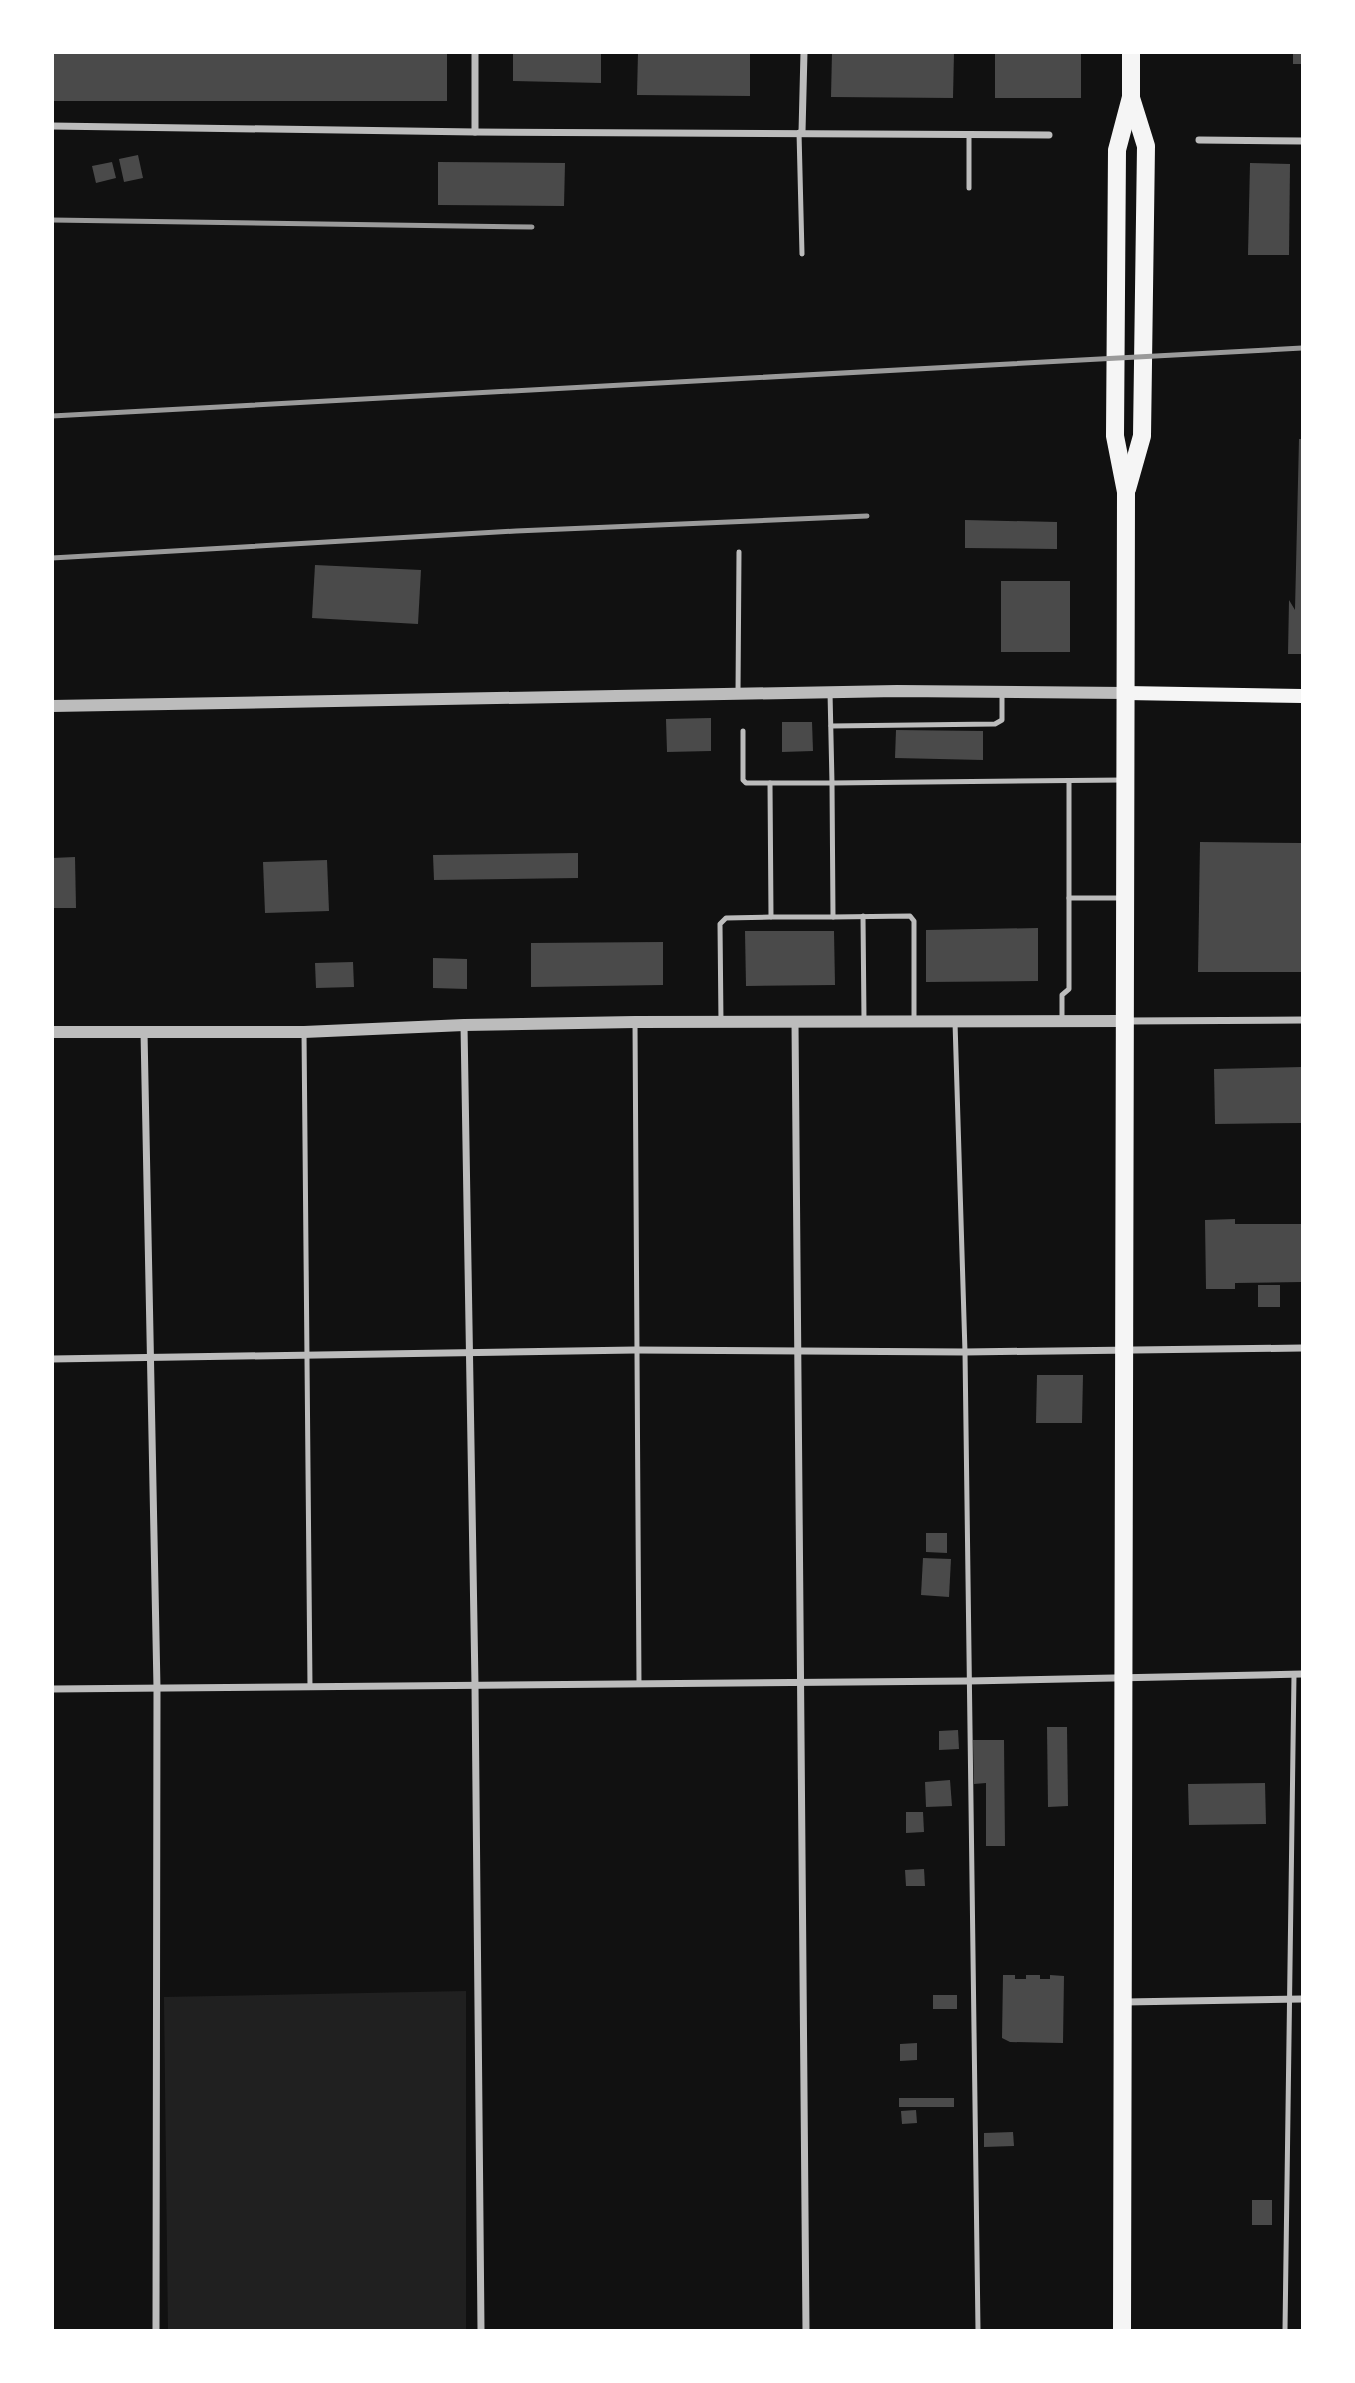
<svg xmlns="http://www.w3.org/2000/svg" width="1355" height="2383" font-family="Cabin,sans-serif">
<rect width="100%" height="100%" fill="#111"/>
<path fill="#202020" d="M466,1991V2330H168L164,1997Z"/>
<g fill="#4a4a4a">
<rect x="52" y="52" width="395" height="49"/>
<path d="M513,52H601V83L513,81Z"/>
<path d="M638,52H750V96L637,95Z"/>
<path d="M832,52H954L953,98L831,97Z"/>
<rect x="995" y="52" width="86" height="46"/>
<rect x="1293" y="52" width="9" height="12"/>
<path d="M138,155L143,178L124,182L119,159Z"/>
<path d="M112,162L116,178L96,183L92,166Z"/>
<path d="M438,162L565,163L564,206L438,205Z"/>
<path d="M1250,163L1290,164L1289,255H1248Z"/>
<path d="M1299,439H1302V654H1288L1289,600L1295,610Z"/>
<path d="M965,520L1057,522V549L965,548Z"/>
<path d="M315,565L421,570L418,624L312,618Z"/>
<rect x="1001" y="581" width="69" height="71"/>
<path d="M711,718V751L667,752L666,719Z"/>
<path d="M782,722H812L813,751L782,752Z"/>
<path d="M896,730L983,731V760L895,758Z"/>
<path d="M1200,842L1302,843V972H1198Z"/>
<path d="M578,853V878L434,880L433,855Z"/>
<path d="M75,857L76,908H52V858Z"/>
<path d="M327,860L329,911L265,913L263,862Z"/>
<path d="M1038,928V981L926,982V930Z"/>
<path d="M745,931H834L835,985L746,986Z"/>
<path d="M663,942V985L531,987V943Z"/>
<path d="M433,958L467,959V989L433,988Z"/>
<path d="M353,962L354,987L316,988L315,963Z"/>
<path d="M1302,1067V1123L1215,1124L1214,1069Z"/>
<path d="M1235,1219V1224H1302V1282L1235,1283V1289H1206L1205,1220Z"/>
<rect x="1258" y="1285" width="22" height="22"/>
<path d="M1037,1375H1083L1082,1423H1036Z"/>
<path d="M926,1533H947V1553L926,1552Z"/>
<path d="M923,1558L951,1559L949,1597L921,1595Z"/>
<path d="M1047,1727H1067L1068,1806L1048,1807Z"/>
<path d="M958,1730L959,1749L939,1750V1731Z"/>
<path d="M973,1740H1004L1005,1846H986V1783L974,1784Z"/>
<path d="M950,1780L952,1806L926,1807L925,1782Z"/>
<path d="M1265,1783L1266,1824L1189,1825L1188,1784Z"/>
<path d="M906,1812H923L924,1832L906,1833Z"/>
<path d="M924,1869L925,1886H906L905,1870Z"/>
<path d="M1003,1975H1015V1979H1026V1975H1040V1979H1050V1975L1064,1976L1063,2043L1010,2042L1002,2038Z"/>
<rect x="933" y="1995" width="24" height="14"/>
<path d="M917,2043V2060L900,2061V2044Z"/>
<rect x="899" y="2098" width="55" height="9"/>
<path d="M916,2110L917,2123L902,2124L901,2111Z"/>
<path d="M1013,2132L1014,2146L984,2147V2133Z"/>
<rect x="1252" y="2200" width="20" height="25"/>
</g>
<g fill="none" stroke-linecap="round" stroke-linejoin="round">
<g stroke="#bcbcbc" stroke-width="5">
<path d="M799,132L802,254"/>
<path d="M969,134V188"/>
<path d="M830,692L832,783L1123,780"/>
<path d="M738,693L739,552"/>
<path d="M831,726L995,724L1002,720V692"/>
<path d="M743,731V780L746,783H832L833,917L910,916L914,921V1019"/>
<path d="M1069,781V898H1123"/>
<path d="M770,783L771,917H833"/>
<path d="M863,916L864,1019"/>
<path d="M1062,1021V995L1069,989V898"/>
<path d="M635,1022L639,1684"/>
<path d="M721,1022L720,924L726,918L771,917"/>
<path d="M955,1022L965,1352L978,2330"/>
<path d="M304,1032L310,1687"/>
<path d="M1285,2330L1294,1675"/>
</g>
<g stroke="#bcbcbc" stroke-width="7">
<path d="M52,126L475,132L1049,135"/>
<path d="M475,132V52"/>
<path d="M802,132L804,52"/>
<path d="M1199,140L1302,141"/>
<path d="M1127,1021L1302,1020"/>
<path d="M795,1023L806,2330"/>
<path d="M464,1025L475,1685L481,2330"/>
<path d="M144,1032L157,1688L156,2330"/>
<path d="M52,1359L635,1350L965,1352L1302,1348"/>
<path d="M52,1689L968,1681L1302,1674"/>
<path d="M1125,2002L1302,1999"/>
</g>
<g stroke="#bcbcbc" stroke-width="12">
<path d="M52,706L897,691L1126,693"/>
<path d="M52,1032H304L464,1025L635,1022L1126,1021"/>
</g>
<path stroke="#f5f5f5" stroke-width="14" d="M1126,693L1302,696"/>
<g stroke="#f5f5f5" stroke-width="18">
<path d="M1127,489L1142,436L1146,146L1131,98"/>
<path d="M1122,2330L1126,492L1115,436L1117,150L1131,97V52"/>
</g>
<g stroke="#9a9a9a" stroke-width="5">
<path d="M52,220L532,227"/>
<path d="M52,416L1302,348"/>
<path d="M52,558L516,531L867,516"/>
</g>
</g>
<rect width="1355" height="2383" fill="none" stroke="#ffffff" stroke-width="108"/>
</svg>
